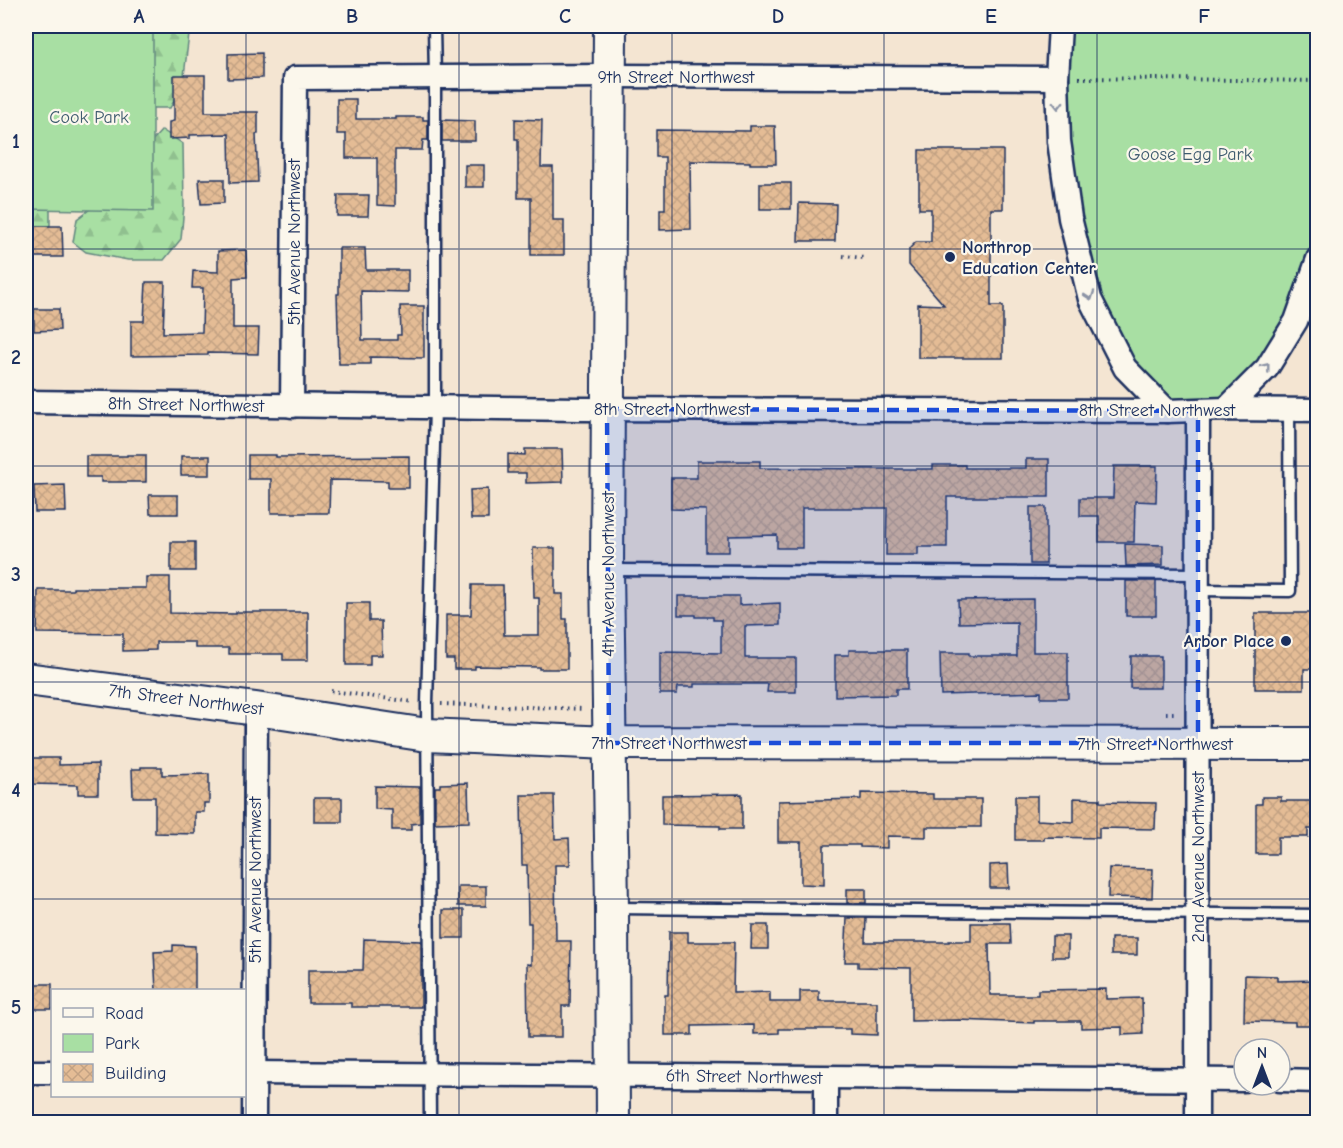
<svg xmlns="http://www.w3.org/2000/svg" width="1343" height="1148" font-family="'Comic Neue',sans-serif">
<defs>
<pattern id="forest-firs" width="22" height="20" patternUnits="userSpaceOnUse" patternTransform="scale(1.5)"><rect width="22" height="20" fill="#a8dfa3"/><path d="M5 1l3.5 6h-7zM16 11l3.5 6h-7z" fill="#90c08f"/></pattern>
<pattern id="building-cross-hatch" width="8" height="8" patternUnits="userSpaceOnUse" patternTransform="scale(1.5)"><rect width="8" height="8" fill="#e4bc95"/><path d="M0 0l8 8M0 8l8-8" fill="none" stroke="#c3a283"/></pattern>
</defs>
<rect width="100%" height="100%" fill="#f4e5d2"/>
<filter id="ink" filterUnits="userSpaceOnUse"><feTurbulence type="fractalNoise" baseFrequency=".0167" numOctaves="2"/><feDisplacementMap in="SourceGraphic" scale="12" xChannelSelector="R" yChannelSelector="G"/><feConvolveMatrix kernelMatrix="1 2 1 2 8 2 1 2 1" color-interpolation-filters="sRGB"/></filter>
<g filter="url(#ink)">
<g fill="url(#forest-firs)" stroke="#628780" stroke-width="1.5">
<path d="M131,26H190L183,84L170,108H145Z"/>
<path d="M162,130L183,144L184,206L181,239L164,260H128L86,252L73,242L77,219L89,210L112,202L142,152Z"/>
<path d="M26,185L50,200V225L36,239L26,242Z"/>
</g>
<g fill="#a8dfa3" stroke="#628780" stroke-width="1.5">
<path d="M26,26H153V211L26,209Z"/>
<path d="M1060,26H1317V259L1296,321L1226,409L1167,411L1125,368L1070,218Z"/>
</g>
<g fill="url(#building-cross-hatch)" stroke="#1b2f5e" stroke-width="1.5">
<path d="M262,53V78L228,79V54Z"/>
<path d="M174,75H205V112H258V134H256L258,182L230,183L229,134L190,135V138L169,139V122L174,121Z"/>
<path d="M337,99H356V119H396V117H423V120H428V140H423L422,150H395V206L377,205V158H346V134H337Z"/>
<path d="M515,119L542,120L541,167H553V220H564V255H531V198H518V139H515Z"/>
<path d="M442,120L475,121V141H442Z"/>
<path d="M750,126H775L776,164H750V162L690,161L691,229L660,230V209H665V157H656V130L750,131Z"/>
<path d="M919,150H1003V209H991V306H1003V358H918V304L944,305L909,265V249L916,242H931V209H919Z"/>
<rect x="465" y="165" width="19" height="22"/>
<path d="M199,179H224V203L201,204Z"/>
<rect x="760" y="183" width="31" height="26"/>
<path d="M338,195H369L368,216H337Z"/>
<path d="M799,203L836,204L835,241H798Z"/>
<path d="M26,226H62L63,257H26Z"/>
<path d="M339,248H365L366,270H408V292L361,291L362,340H397V335H401L400,306H424V358L370,357V364H339L337,294H339Z"/>
<path d="M246,250L247,277L233,278V328H259L258,354L208,353V355L131,356V321H144L146,282H165L163,333L202,332L203,288H192L193,271L218,272V251Z"/>
<path d="M34,309H59L60,330L34,331Z"/>
<path d="M525,449H562L563,482L526,483V473H508V454L525,455Z"/>
<path d="M127,455H146V482H101V477H86V456H127Z"/>
<path d="M248,455H276V457L409,456V488H388V481L330,480L329,513H271V479H248Z"/>
<rect x="181" y="456" width="29" height="19"/>
<path d="M1026,459H1049V497H947V547H918V555H886L887,508H802V548H777V535L729,536V552H706V510L671,509V478H697V461H760V468L879,469H933V465H965V468H1026Z"/>
<path d="M1114,466H1157L1156,502L1135,501L1134,542H1099V516H1080V498H1113Z"/>
<path d="M65,485L66,512H35L34,486Z"/>
<path d="M488,489V519H471L470,490Z"/>
<path d="M149,495H178V514H150Z"/>
<rect x="1030" y="507" width="16" height="57"/>
<rect x="171" y="542" width="24" height="29"/>
<path d="M1125,544L1163,545V565L1126,566Z"/>
<path d="M533,548H555V594H563V619H567V669H539V667L475,666V669H454V659H446V615H471L472,585H503L504,635H539V598H534Z"/>
<path d="M146,577H170V613L236,614V612H308V660H283V654H229V648H195V642H156V650L123,651V634L37,633L38,590H73V588H146Z"/>
<rect x="1126" y="581" width="30" height="35"/>
<path d="M678,596H739V605L780,603V625L745,626V658H796V692H767L768,684H694V687H678L677,694H660V652L721,653V620H713V617H696V615H678Z"/>
<path d="M1033,599V652H1068V698H1041V692L941,695L940,653H969V656H1017V622L959,623L958,600Z"/>
<path d="M346,603H369V621H381L382,655H370V665H346Z"/>
<path d="M1255,613H1317V669H1304V689H1255Z"/>
<path d="M849,650H907V689H896V695L835,696V655H849Z"/>
<path d="M1131,656H1161V688H1130Z"/>
<path d="M31,758H59V765L98,764V794H78V785L30,784Z"/>
<path d="M141,767H162V775L209,774V803H204V812H195V834L155,833V797H133L132,769H141Z"/>
<path d="M468,783L469,822L435,823V787H440V784Z"/>
<path d="M375,786L420,787V823L411,824V830H392V810L375,809Z"/>
<path d="M861,793L933,794V799H981V827H926V837L887,836V848L860,847V845H824V885L801,884V842H778V801L861,799Z"/>
<path d="M742,794V829H720V826L662,825V795Z"/>
<path d="M521,795H554L555,839L569,838L570,865H555L556,941H571L570,1006H562V1037H528L527,964L531,965V923H528L527,865H522Z"/>
<path d="M1015,796H1037V820L1074,822V798L1100,799V802L1156,803L1155,829L1099,828V838L1044,837V840H1015Z"/>
<path d="M1262,797H1281V801H1317V829H1308V837H1278V854H1256V804H1262Z"/>
<rect x="314" y="798" width="28" height="24"/>
<path d="M1008,864L1009,888H990V865Z"/>
<path d="M1109,868L1153,869L1152,898L1108,897Z"/>
<rect x="458" y="886" width="28" height="20"/>
<rect x="847" y="889" width="19" height="14"/>
<rect x="443" y="910" width="21" height="28"/>
<path d="M847,918H866L865,942H949V941H971V923H1010L1011,944H989L990,995H1038V990L1106,989V999L1142,998L1143,1034L1122,1035V1027L1081,1028V1021H1034V1023L959,1020L911,1021V968L858,967V962H845Z"/>
<path d="M752,925H768V949H751Z"/>
<path d="M669,932H688V942H734L733,993L770,992V1002H800V991H819V1001H870V1002H877V1035L850,1034V1029H779V1033L754,1034V1025L692,1026V1035H665V995H668Z"/>
<rect x="1052" y="936" width="16" height="21"/>
<rect x="1111" y="938" width="26" height="17"/>
<path d="M364,939L421,941V1007H351V1003H308V970H363Z"/>
<path d="M173,945L195,946V990H156L154,952L173,951Z"/>
<path d="M1245,975L1277,976V981L1317,980V1025H1295V1022L1244,1021Z"/>
<path d="M31,984H52V1009H26V987H31Z"/>
</g>
<g fill="none" stroke-linecap="round" stroke-linejoin="round">
<defs>
<g id="service">
<path d="M611,570L1197,574"/>
<path d="M1197,590L1290,591L1289,410"/>
<path d="M615,908L1318,915"/>
<path d="M430,1122L427,704L435,407V77L434,26"/>
</g>
<g id="minor">
<path d="M1060,26L1057,78L1059,141L1070,218L1090,299L1125,368L1167,411"/>
<path d="M26,402L580,409L1167,411L1226,409L1318,410"/>
<path d="M292,406L295,78L611,76L1057,78"/>
<path d="M1226,409L1267,368L1296,321L1318,259"/>
<path d="M26,1072H52"/>
<path d="M244,1073L1244,1080"/>
<path d="M826,1078V1122"/>
<path d="M1280,1080L1318,1081"/>
<path d="M254,1122L256,709"/>
<path d="M1197,1122L1198,411"/>
</g>
<g id="secondary">
<path d="M610,26L607,570L612,908L613,1122"/>
<path d="M26,679L256,709L427,735L609,743L1318,744"/>
</g>
</defs>
<use href="#service" stroke="#1b2f5e" stroke-width="15"/>
<use href="#minor" stroke="#1b2f5e" stroke-width="27"/>
<use href="#secondary" stroke="#1b2f5e" stroke-width="36"/>
<g stroke="#1b2f5e" stroke-width="4" stroke-dasharray="1.5 4.5" stroke-linecap="butt">
<path d="M1079,78L1318,81"/>
<path d="M843,256L864,258"/>
<path d="M331,691L413,702"/>
<path d="M441,704L584,709"/>
<path d="M1166,713H1177"/>
</g>
<use href="#service" stroke="#fbf7ec" stroke-width="10"/>
<use href="#minor" stroke="#fbf7ec" stroke-width="22"/>
<use href="#secondary" stroke="#fbf7ec" stroke-width="32"/>
</g>
<defs><path id="oneway-chevron" d="M-2-3.5L2.5 0L-2 3.5" fill="none" stroke-width="1.6" stroke-linecap="round" stroke-linejoin="round" transform="scale(1.5)"/></defs>
<g stroke="#8b93a5">
<use href="#oneway-chevron" transform="translate(1058 105) rotate(89)"/>
<use href="#oneway-chevron" transform="translate(1090 296) rotate(71)"/>
<use href="#oneway-chevron" transform="translate(1266 367) rotate(-52)"/>
</g>
</g>
<path fill="#1d4ed8" fill-opacity="0.2" stroke="#1d4ed8" stroke-width="4.5" stroke-dasharray="12 8" stroke-linejoin="round" d="M607,409L1198,411V743H609Z"/>
<path fill="none" stroke="#1b2f5e" stroke-width="1.5" stroke-opacity="0.55" d="M246,26V1122M459,26V1122M672,26V1122M884,26V1122M1097,26V1122M26,249H1318M26,466H1318M26,682H1318M26,899H1318"/>
<g fill="#1b2f5e" stroke="#fbf7ec" stroke-width="2">
<circle cx="950" cy="257" r="6"/>
<circle cx="1286" cy="641" r="6"/>
</g>
<g text-anchor="middle" dominant-baseline="central" stroke-width="4.5" stroke-linejoin="round" paint-order="stroke">
<g font-size="18" fill="#1b2f5e" stroke="#fbf7ec">
<text x="676" y="77">9th Street Northwest</text>
<text transform="translate(294 242) rotate(-90)">5th Avenue Northwest</text>
<text transform="translate(186 405) rotate(1)">8th Street Northwest</text>
<text x="672" y="409">8th Street Northwest</text>
<text x="1157" y="410">8th Street Northwest</text>
<text transform="translate(608 574) rotate(-90)">4th Avenue Northwest</text>
<text transform="translate(186 700) rotate(7)">7th Street Northwest</text>
<text x="669" y="743">7th Street Northwest</text>
<text x="1155" y="744">7th Street Northwest</text>
<text transform="translate(1198 857) rotate(-90)">2nd Avenue Northwest</text>
<text transform="translate(255 880) rotate(-90)">5th Avenue Northwest</text>
<text transform="translate(744 1077) rotate(1)">6th Street Northwest</text>
</g>
<g font-size="18" fill="#3e5b6f" stroke="#fbf7ec">
<text x="89" y="117">Cook Park</text>
<text x="1190" y="154">Goose Egg Park</text>
</g>
<g font-size="18" font-weight="bold" fill="#1b2f5e" stroke="#fbf7ec" text-anchor="start">
<text x="962" y="247">Northrop<tspan x="962" dy="21">Education Center</tspan></text>
<text x="1274" y="641" text-anchor="end">Arbor Place</text>
</g>
</g>
<rect width="1343" height="1148" fill="none" stroke="#fbf7ec" stroke-width="66"/>
<rect x="51" y="989" width="195" height="108" fill="#fbf7ec" stroke="#a1a7b3" stroke-width="1.5"/>
<rect x="63" y="1008" width="30" height="9" fill="#fbf7ec" stroke="#a1a7b3" stroke-width="1.5"/>
<text x="105" y="1019" font-size="18" fill="#1b2f5e">Road</text>
<rect x="63" y="1034" width="30" height="18" fill="#a8dfa3" stroke="#a1a7b3" stroke-width="1.5"/>
<text x="105" y="1049" font-size="18" fill="#1b2f5e">Park</text>
<rect x="63" y="1064" width="30" height="18" fill="url(#building-cross-hatch)" stroke="#a1a7b3" stroke-width="1.5"/>
<text x="105" y="1079" font-size="18" fill="#1b2f5e">Building</text>
<g transform="translate(1262 1067)"><circle r="28" fill="#fbf7ec" stroke="#a1a7b3" stroke-width="1.5"/>
<path d="M0-4.5L10 22L0 15L-10 22Z" fill="#1b2f5e"/>
<text y="-9" font-size="16" font-weight="bold" text-anchor="middle" fill="#1b2f5e">N</text>
</g>
<rect x="33" y="33" width="1277" height="1082" fill="none" stroke="#1b2f5e" stroke-width="2"/>
<g font-size="20" text-anchor="middle" font-weight="bold" fill="#1b2f5e">
<text x="139" y="23">A</text>
<text x="352" y="23">B</text>
<text x="565" y="23">C</text>
<text x="778" y="23">D</text>
<text x="991" y="23">E</text>
<text x="1204" y="23">F</text>
<text x="16" y="148">1</text>
<text x="16" y="364">2</text>
<text x="16" y="581">3</text>
<text x="16" y="797">4</text>
<text x="16" y="1014">5</text>
</g>
</svg>
